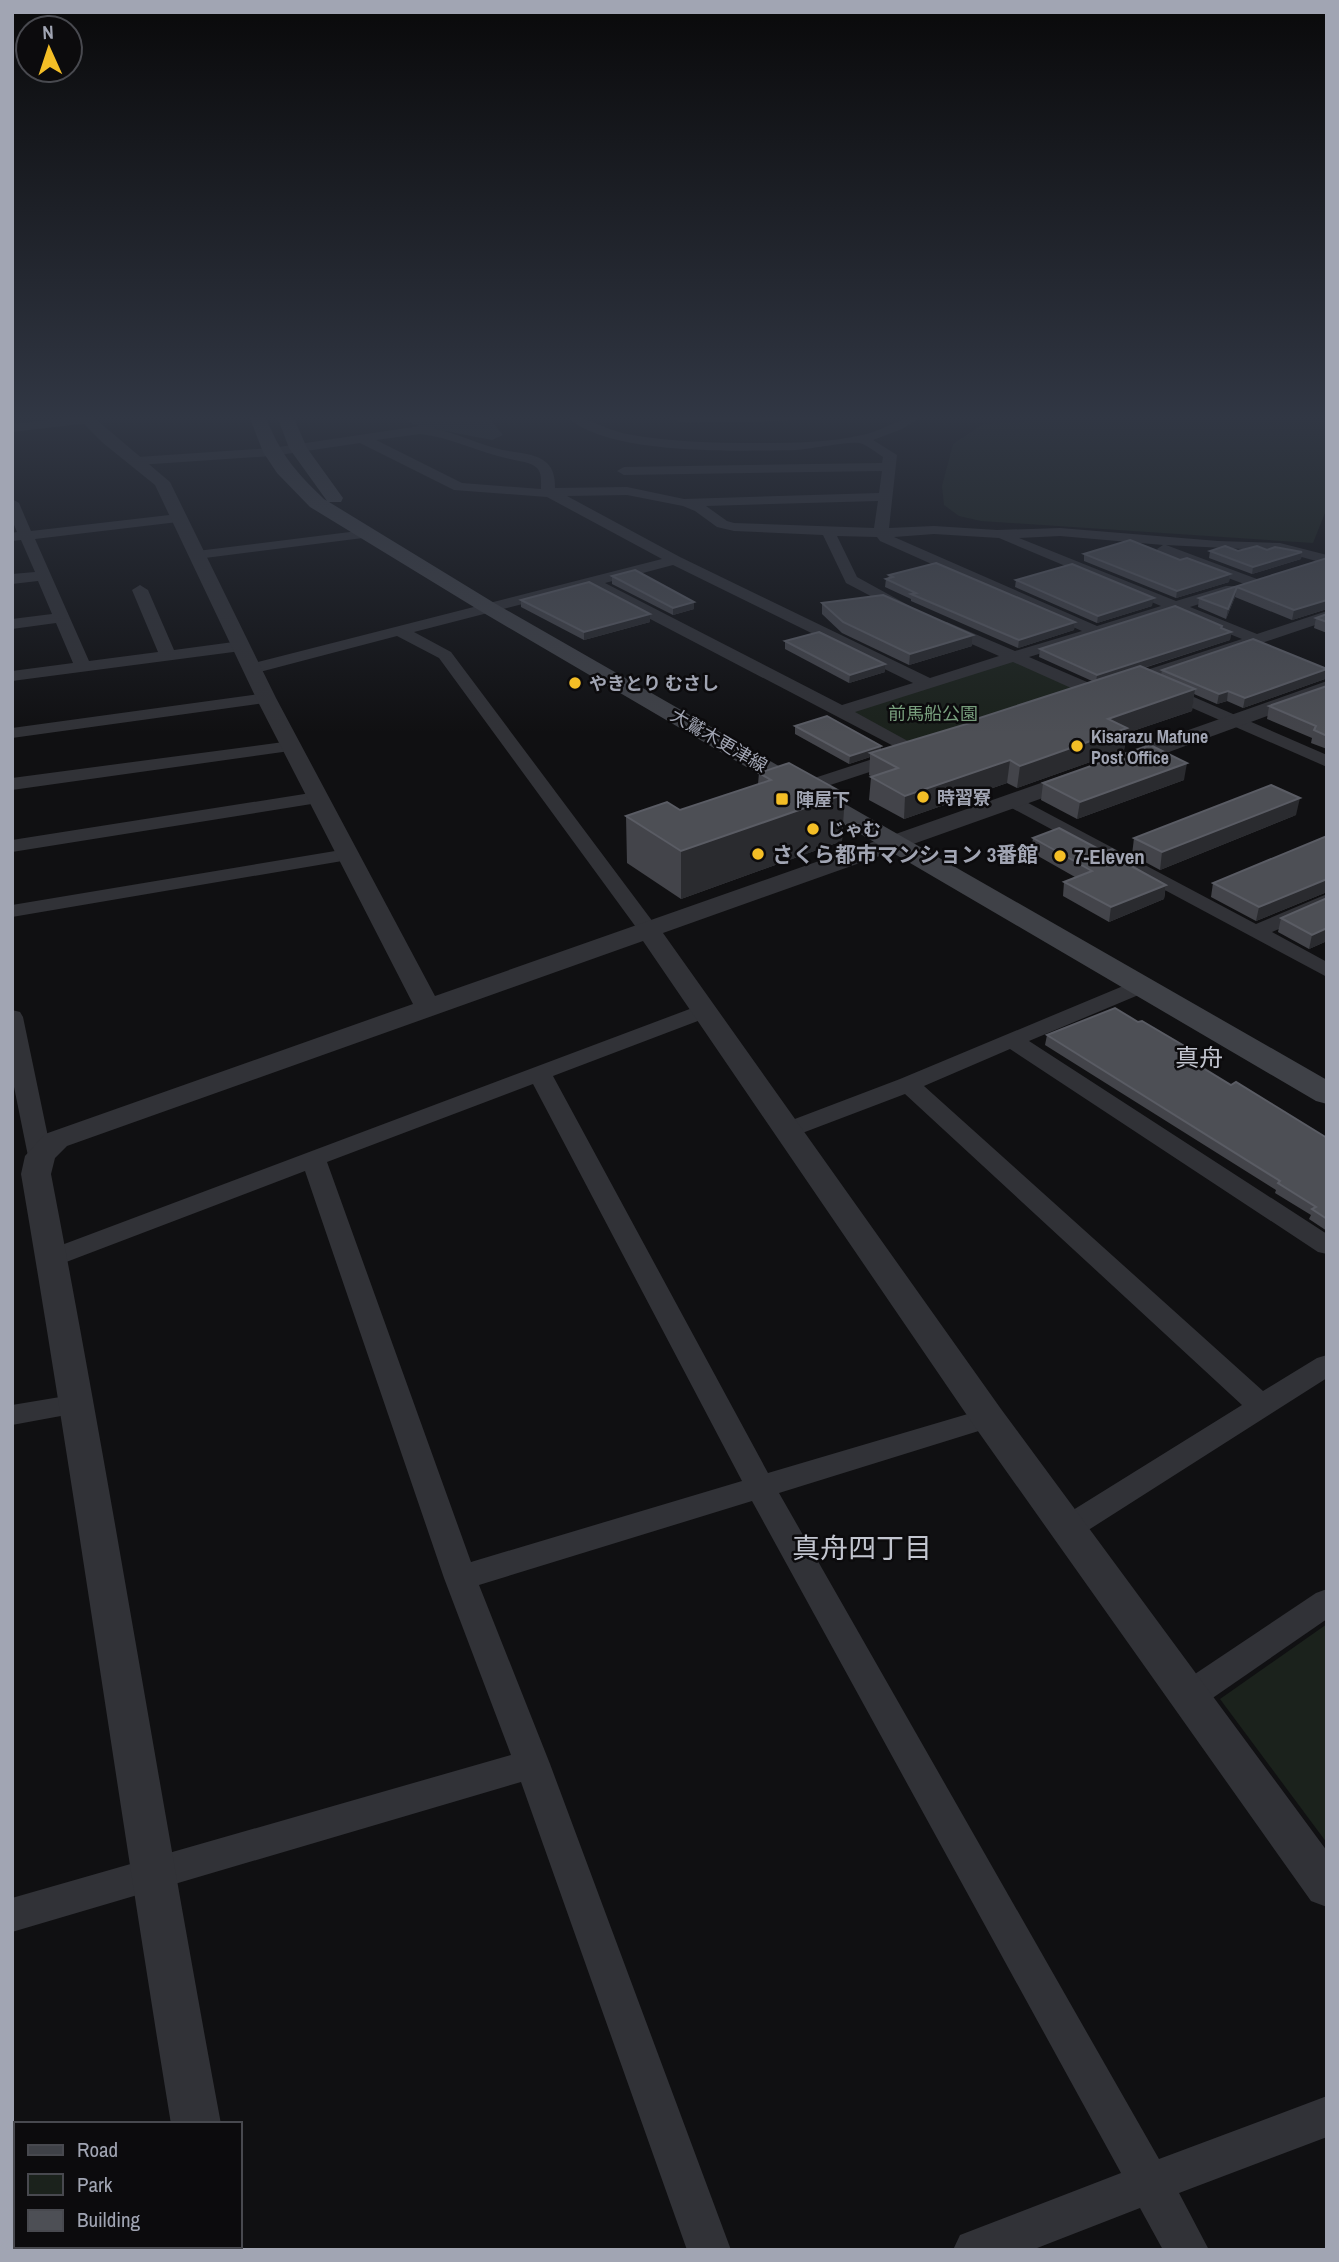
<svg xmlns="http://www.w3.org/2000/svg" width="1339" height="2262" font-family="'Archivo Narrow','Noto Sans JP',sans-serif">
<rect width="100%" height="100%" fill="#101012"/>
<g fill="#1b221c">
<path d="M1170,416H1327V508L1313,543L981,521L959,516L944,505L942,486L953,444L983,424L1075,419L1134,420Z"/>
<path d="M1013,660L1086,692L917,748L844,712Z"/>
<path d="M1327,1624V1843L1220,1699Z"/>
</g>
<path fill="#272e35" d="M402,416H487L503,435L492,440L414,425Z"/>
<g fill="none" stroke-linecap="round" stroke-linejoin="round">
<g fill="#313237" fill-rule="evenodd">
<path d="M85,416L91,420L89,423L12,432V424Z"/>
<path d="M566,416C587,416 605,430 627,434C669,442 713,443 755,443C790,443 828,443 862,435C884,431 901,416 923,416L902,429L873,440L897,455L889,528L934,526L997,530L1060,528L1218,541L1280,543L1327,555V564L1280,551L1166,545L1257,579L1260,582L1252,587L1159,552L1157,549L1163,545L1060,536L1019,538L1176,601L1226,586H1236L1239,589L1236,592L1190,607L1257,634L1327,611V621L1131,687H1119L1117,683L1119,679L1242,639L1175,612L1029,657L1101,688L1104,692L1101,696H1089L1013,662L855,712L926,751L917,756L907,753L909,756L906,760L803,794L794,788L796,784L894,752H905L589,587L414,632L451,652L659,930L655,934H641L439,658L397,636L252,674L244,669L246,665L662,559L547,497L454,490L360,443L272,456L138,465L131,461L138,457L272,448L420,426C448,429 472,442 499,449C513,453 536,452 547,463C554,470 555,479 555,488L627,487L684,499L879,493L882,471L624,475L617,471L624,467L882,463L883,457C877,453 867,445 860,443C850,441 810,449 796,450C740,451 607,456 566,416ZM420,434C451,437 480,453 510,459C518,461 531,462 537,468C542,473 541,482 541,489L462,483L376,440ZM627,495L683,506L695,511L717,527L734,531L823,535L846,583L903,613L909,615L917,610L857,577L837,536L877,537L880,541L1082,631L1015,651L947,622H935L933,625L935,628L999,656L930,678L680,557L567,496ZM878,501L874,528L734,523L727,521L706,506ZM934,534L999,538L1161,606L1097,626L894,537ZM673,565L913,683L842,705L605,583Z"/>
<path d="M664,416H823L817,420L684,423Z"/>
<path d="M12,499L19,503L31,531L178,514L185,518L178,522L35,539L89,661L158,652L132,590L140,585L148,590L174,650L241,641L249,646L241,651L12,681V671L73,663L56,623L12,629V619L52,614L38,581L12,584V574L35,572L21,540L12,541V533L17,532L12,520Z"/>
<path d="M366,530L371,531L373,534L371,537L197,559L190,555L197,551Z"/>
<path d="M1164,684L1327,755V767L1158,693L1156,689L1158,685Z"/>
<path d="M266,693L272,694L275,698L272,702L12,738V728Z"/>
<path d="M291,741L300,746L297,750L12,790V778Z"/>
<path d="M317,792L324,794L326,798L324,802L12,852V840Z"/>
<path d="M1013,795L1256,924L1327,894V908L1272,932L1327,962V977L1006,805L1004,801L1006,797Z"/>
<path d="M347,849L354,851L357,855L354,859L12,917V905Z"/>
<path d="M1140,979L1148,981L1151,986L1148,991L1029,1041L1327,1234V1254L1318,1252L1010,1049L924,1086L1263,1391L1317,1358L1327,1355V1378L1079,1536L1068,1540L1057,1536L1052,1528L1057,1520L1242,1405L905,1094L797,1135L788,1137L779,1135L776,1130L779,1125L900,1079Z"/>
<path d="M703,1004L711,1006L714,1011L711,1016L553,1076L768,1473L988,1408L998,1411L1003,1418L998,1425L779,1493L1159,2159L1327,2096V2137L1179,2193L1209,2250H1163L1140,2208L1032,2250H953L960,2235L1121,2173L752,1501L479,1585L550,1764L731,2250H687L521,1782L12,1932V1898L511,1755L444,1578L305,1171L61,1264L52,1267L43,1264L39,1258L43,1252ZM533,1084L742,1481L471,1562L327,1162Z"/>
<path d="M12,1010L20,1012L23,1017L52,1156L49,1161L40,1163L31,1161L28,1156L12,1077Z"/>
<path d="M78,1394L88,1397L93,1404L88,1411L12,1425V1405Z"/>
<path d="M1327,1589V1619L1201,1706L1189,1710L1177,1706L1172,1696L1177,1686L1316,1593Z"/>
</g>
<g fill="#313237" fill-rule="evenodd">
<path d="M76,416H92L170,482L276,698L435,996L1072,772H1088L1091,777L1088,782L663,933L1001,1409L1327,1851V1907L1311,1901L975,1427L643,941L67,1146L55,1158L51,1174C112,1490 162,1808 221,2124H171C119,1807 75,1490 21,1174L25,1156L45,1134L413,1004L256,698L155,485L103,443Z"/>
<path d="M1327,681V694L1128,767H1112L1109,762L1112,757Z"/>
<path d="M240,2237L244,2250H192L191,2246H240Z"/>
</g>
<path fill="#3f4147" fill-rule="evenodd" d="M249,416H265C282,456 293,469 324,499L327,501L289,448L277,416H293L307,448L343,498L341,502H329L496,604L1327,1080V1104L1316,1101L482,612L310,507L277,473L263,452Z"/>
</g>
<g fill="#43444a">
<path d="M1267,550L1302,552L1301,559L1252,574L1209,558L1210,551H1238Z"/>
<path d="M1084,554L1180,560L1230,574L1229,582L1176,598L1084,561Z"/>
<path d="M1327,558V609L1292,620L1235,597L1226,619L1198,607L1199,598Z"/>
<path d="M889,575L1075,622L1074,630L1018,648L911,601V599L885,587L886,579H888Z"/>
<path d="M612,576L694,602V609L673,615L612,584Z"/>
<path d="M1016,580L1152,606L1097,623L1015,587Z"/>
<path d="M521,600L650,622L584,640L521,607Z"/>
<path d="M822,603L973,635L972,646L909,665L842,633L822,614Z"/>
<path d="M1327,614V633L1314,628L1316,618Z"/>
<path d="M1221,628L1231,632L1230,640L1144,668L1161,675L1162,670L1325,679L1243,708L1227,701L1217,704L1194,694L1192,711L1127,733L1124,750L1017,788L1007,783L904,819L869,800L871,777H872L869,775L870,757L849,764L795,734V726L881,746V750L967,724V722L1092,681L1039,657L1040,649Z"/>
<path d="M785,641L885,672L849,683L785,649Z"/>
<path d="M1327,686V749L1311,743L1312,738L1267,719L1269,706Z"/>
<path d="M759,773L845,794L842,841L681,899L627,863L626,816L680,810L758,784Z"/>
<path d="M1184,780L1077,819L1041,800L1043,783Z"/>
<path d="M1296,815L1160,870L1132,855L1134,838Z"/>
<path d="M1327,836V892L1256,921L1211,897L1213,883Z"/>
<path d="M1033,838L1139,870L1166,885L1164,899L1109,922L1063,896L1064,882L1075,877L1031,852Z"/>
<path d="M1327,898V941L1309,949L1278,932L1281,918Z"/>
<path d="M1138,1022L1186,1047L1185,1057L1231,1085L1327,1138V1231L1309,1219L1311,1215L1275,1193L1276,1190L1045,1045L1047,1035Z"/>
</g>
<g fill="#2a2b2f">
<path d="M1302,552L1301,559L1252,574L1253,567Z"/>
<path d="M1230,574L1229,582L1176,598L1177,591Z"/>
<path d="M1237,587L1235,597L1226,619L1228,609Z"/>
<path d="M1154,598L1152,606L1097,623L1098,616Z"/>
<path d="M1327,600V609L1292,620L1294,610Z"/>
<path d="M694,602V609L673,615V608Z"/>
<path d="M650,614V622L584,640V632Z"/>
<path d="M1075,622L1074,630L1018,648L1019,640Z"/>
<path d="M1231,632L1230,640L1096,683L1097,675Z"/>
<path d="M973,635L972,646L909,665L910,654Z"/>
<path d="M885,664V672L849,683L850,675Z"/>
<path d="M1327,669L1325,679L1243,708L1245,698Z"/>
<path d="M1195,689L1192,711L1127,733L1124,750L1017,788L1020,766L1108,719Z"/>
<path d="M1228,691L1227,701L1217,704L1219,694Z"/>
<path d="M881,746V754L870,753V757L849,764L850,756Z"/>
<path d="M1010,760L1007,783L904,819L905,796Z"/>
<path d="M1187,763L1184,780L1077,819L1080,802Z"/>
<path d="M845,794L842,841L681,899V851Z"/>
<path d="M1300,798L1296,815L1160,870L1162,852Z"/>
<path d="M1327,879V892L1256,921L1259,907Z"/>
<path d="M1166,885L1164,899L1109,922L1111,907Z"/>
<path d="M1327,928V941L1309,949L1312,935Z"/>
<path d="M1186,1047L1184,1057L1177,1052Z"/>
</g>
<g fill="#4d4f55" stroke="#5a5c64" stroke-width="2">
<path d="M1130,540L1180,560L1187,558L1230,574L1177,591L1084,554Z"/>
<path d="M1225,546L1238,551L1257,546L1267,550L1275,547L1302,552L1253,567L1210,551Z"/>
<path d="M1327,558V600L1294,610L1237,587L1228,609L1199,598Z"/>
<path d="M936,563L1075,622L1019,640L911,594L916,593L886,579L893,577L889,575Z"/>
<path d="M1072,564L1154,598L1098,616L1016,580Z"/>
<path d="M635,570L694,602L673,608L612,576Z"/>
<path d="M589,582L650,614L584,632L521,600Z"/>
<path d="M883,595L973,635L910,654L843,622L822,603Z"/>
<path d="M1175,606L1222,626L1221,628L1231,632L1097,675L1040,649Z"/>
<path d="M1327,614V622L1316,618Z"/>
<path d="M819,632L885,664L850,675L785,641Z"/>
<path d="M1253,639L1327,669L1245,698L1228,691L1219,694L1162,670Z"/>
<path d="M1140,666L1195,689L1108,719L1127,728L1020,766L1010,760L905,796L871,777L898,768L870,753L970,723L967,722Z"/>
<path d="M1327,686V736L1314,730L1316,726L1269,706Z"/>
<path d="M827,716L881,746L850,756L795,726Z"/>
<path d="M1150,745L1187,763L1080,802L1043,783Z"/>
<path d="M789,763L845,794L681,851L626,816L667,802L680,810L771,780L759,773Z"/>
<path d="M1271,785L1300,798L1162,852L1134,838Z"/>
<path d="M1059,828L1104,852L1112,849L1140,864L1133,867L1166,885L1111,907L1064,882L1092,871L1033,838Z"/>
<path d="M1327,836V879L1259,907L1213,883Z"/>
<path d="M1327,898V928L1312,935L1281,918Z"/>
<path d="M1115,1008L1138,1022L1142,1021L1186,1047L1177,1052L1231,1085L1236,1082L1327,1138V1219L1312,1209L1316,1207L1278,1183L1280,1181L1047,1035Z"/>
</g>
<linearGradient id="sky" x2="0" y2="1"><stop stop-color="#09090a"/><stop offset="0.57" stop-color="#313744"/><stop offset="1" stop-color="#313744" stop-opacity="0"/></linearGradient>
<rect width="1339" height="733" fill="url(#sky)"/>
<g fill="#f4be26" stroke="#0c0b0d" stroke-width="2.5">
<circle cx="575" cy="683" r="7"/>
<circle cx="1077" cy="746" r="7"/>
<circle cx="923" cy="797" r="7"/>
<rect x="775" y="792" width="14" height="14" rx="3.5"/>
<circle cx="813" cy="829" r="7"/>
<circle cx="758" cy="854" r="7"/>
<circle cx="1060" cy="856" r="7"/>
</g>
<g text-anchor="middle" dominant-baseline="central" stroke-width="5" stroke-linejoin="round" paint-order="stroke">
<g font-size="18" font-weight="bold" fill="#a1a5b3" stroke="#0c0b0d" text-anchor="start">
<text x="589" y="683">やきとり むさし</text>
<text x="1091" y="736">Kisarazu Mafune<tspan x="1091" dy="21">Post Office</tspan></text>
<text x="937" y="797">時習寮</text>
<text x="796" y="799">陣屋下</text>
<text x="827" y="829">じゃむ</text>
</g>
<g font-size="18" fill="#789f7d" stroke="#0c0b0d">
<text x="933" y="713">前馬船公園</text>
</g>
<g font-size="18" fill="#a1a5b3" stroke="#0c0b0d">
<text transform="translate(719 740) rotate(30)">大鷲木更津線</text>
</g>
<g font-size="21" font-weight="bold" fill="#a1a5b3" stroke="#0c0b0d" text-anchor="start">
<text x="772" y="854">さくら都市マンション 3番館</text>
<text x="1074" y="856">7-Eleven</text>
</g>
<g font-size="24" fill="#c2c5cf" stroke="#0c0b0d">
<text x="1199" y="1057">真舟</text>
</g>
<g font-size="28" fill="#c2c5cf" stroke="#0c0b0d">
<text x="862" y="1548">真舟四丁目</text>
</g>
</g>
<rect width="1339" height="2262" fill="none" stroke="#a1a5b3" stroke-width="28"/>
<rect x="14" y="2122" width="228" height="126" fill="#0c0b0d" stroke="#48494f" stroke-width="2"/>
<rect x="28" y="2145" width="35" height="10" fill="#3f4147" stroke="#48494f" stroke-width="2"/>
<text x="77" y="2157" font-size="21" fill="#a1a5b3">Road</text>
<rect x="28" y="2174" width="35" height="21" fill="#1b221c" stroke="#48494f" stroke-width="2"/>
<text x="77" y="2192" font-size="21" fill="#a1a5b3">Park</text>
<rect x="28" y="2210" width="35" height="21" fill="#4d4f55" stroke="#48494f" stroke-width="2"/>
<text x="77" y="2227" font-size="21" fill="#a1a5b3">Building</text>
<g transform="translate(49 49) rotate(357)"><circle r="33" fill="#0c0b0d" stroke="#48494f" stroke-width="2"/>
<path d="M0-5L12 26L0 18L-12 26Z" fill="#f4be26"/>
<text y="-10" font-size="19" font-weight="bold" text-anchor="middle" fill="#a1a5b3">N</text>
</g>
</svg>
